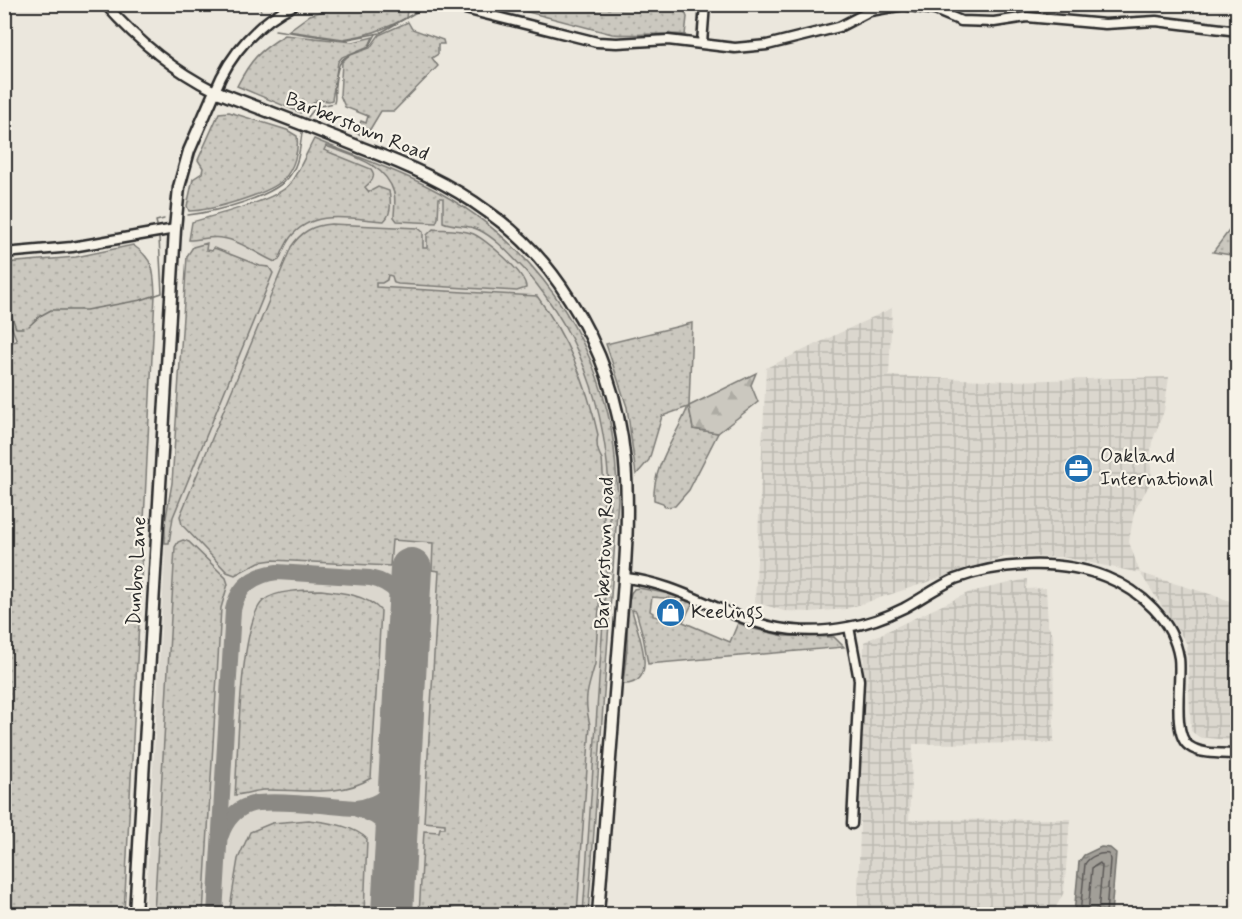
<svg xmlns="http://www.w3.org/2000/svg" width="1242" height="919" font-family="Mynerve,sans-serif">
<defs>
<pattern id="industrial-grid" width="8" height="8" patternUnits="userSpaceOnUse" patternTransform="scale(1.5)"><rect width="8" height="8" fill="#dbd7ce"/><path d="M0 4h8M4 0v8" fill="none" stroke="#bcb9b1"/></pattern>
<pattern id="grass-dots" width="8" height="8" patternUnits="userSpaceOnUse" patternTransform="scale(1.5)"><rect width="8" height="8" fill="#cbc8bf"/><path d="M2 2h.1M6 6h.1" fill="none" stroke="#aeaca4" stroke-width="1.8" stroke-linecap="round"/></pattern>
<pattern id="forest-firs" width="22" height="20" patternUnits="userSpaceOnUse" patternTransform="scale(1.5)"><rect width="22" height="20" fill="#cbc8bf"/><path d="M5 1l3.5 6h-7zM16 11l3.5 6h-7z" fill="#aeaca4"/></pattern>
<pattern id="water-ripples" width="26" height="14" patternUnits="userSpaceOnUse" patternTransform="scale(1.5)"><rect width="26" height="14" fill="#a29f98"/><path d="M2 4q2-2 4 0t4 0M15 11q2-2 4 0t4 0" fill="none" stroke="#84827c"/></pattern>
</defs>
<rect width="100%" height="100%" fill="#ebe7dd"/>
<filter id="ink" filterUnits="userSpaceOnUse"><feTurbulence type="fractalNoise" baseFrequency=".0167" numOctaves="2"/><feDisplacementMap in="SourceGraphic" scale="12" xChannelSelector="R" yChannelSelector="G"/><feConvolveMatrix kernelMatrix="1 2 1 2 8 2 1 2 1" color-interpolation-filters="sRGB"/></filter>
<g filter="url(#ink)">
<path fill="#dbd7ce" d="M314,139L427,186L457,203L487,223L514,246L539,272L557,296L579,333L597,375L608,415L615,458L618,499L588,914H145L165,557V523L172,483L187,256L192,247L189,240L192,222L243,207L281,192L294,176Z"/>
<g fill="url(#industrial-grid)">
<path d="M892,308L889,376L1009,381L1169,377L1164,411L1152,442L1150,457L1152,480L1134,512L1129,542L1140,573L1213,595L1237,605V741L1199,737L1191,731L1187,644L1140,573L1062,557H1004L846,609L811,612L784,611L755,602L766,368Z"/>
<path d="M1027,579L1026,589L1046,588L1048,626L1053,635L1054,743L913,744L909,820L1070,819L1064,892L1055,909L1054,914H858L864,642L970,592Z"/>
</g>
<g fill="url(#grass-dots)" stroke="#7b7a75" stroke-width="1.5">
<path d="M343,5H382L407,10L406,18C386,29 367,36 343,39L288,31L310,15Z"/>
<path d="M501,5H682L687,17L685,35C660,32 636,36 612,34Z"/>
<path d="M408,22L412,29L443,40L444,44H438V54L432,58L438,66L394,111H381L366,136L356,133L361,121L366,123L368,116L345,107L340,95L342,62L348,56L370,48L379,35Z"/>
<path d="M285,35L353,42L373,37L369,46L342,57L338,62L332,100L329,101L317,100L301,113L237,86C251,59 259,51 285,35Z"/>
<path d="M229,112L287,130L297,136C299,150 294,169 283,180C269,194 210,211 189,211L187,206L193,179L202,173L203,168L198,160L219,113Z"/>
<path d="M314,139C352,155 391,168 427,186C519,232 584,314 608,414C615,442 616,471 618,499L588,914H583L610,520C610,424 588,342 524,269C511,256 496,238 479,230C467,224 454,227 443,222V198H439L438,218L436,223L397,221L394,217C394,210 396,201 394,193C386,163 351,156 326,146L324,150L371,169C377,177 371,182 365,187L369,192L378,187L389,191C391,201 392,214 384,221C352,219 312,208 290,238C285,245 282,253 279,260L275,262C259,255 239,240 222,238C211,236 200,240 189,240L192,222C215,215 274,201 289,185C299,172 306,154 314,139Z"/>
<path d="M1237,220V256L1213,252Z"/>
<path d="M331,224L418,228L423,232V248H427V235L433,229C445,230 459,229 471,233C484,237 527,274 526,288L517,291L398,284L394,283L392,276L388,275L387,280L382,283H376V287L537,296C568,338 587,384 598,435C596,443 597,451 602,459C608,527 599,597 595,664C588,690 583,697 590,725L577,914H419L424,831L439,832L440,828H445V824L424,822L439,571L432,570L433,543L392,540L390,566L273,560L259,562L235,575L227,572L182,525L180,516L291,247C301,232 313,225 331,224Z"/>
<path d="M207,243L206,250L212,251L213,248L217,249L260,266L269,267L273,273L173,517L169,543H165V523L172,483L187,256L193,247Z"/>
<path d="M133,245C154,260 154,270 155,295C144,501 136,708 124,914H5L4,344L17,341L5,311V263L76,257Z"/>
<path d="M692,323L689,406L693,429L718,433L689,490L675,506L665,507L663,503L654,500C652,467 676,437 688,407L662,416L649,460L636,475L627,407L606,344Z"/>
<path d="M183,540L189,542L226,578L228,584L221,608L203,914H154L175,547L178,542Z"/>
<path d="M639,588L679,596L676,599L652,597L650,611L653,613V616L680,621L682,606L661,603L678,604L685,599L693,602L683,622L730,642L738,623L754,629L784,636L834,637L844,647L648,664L643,636L636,611L632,610C636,629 662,685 623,684L627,648V610L631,593L634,589Z"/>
<path d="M321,590C340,592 368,595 381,611L371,778C339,798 299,789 264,790C254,791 245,794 235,795C238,758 239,623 263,601C274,590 306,590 321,590Z"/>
<path d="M309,820C328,823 353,825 367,839L364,914H229L238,859L250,832L272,823Z"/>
</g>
<path fill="url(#forest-firs)" stroke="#7b7a75" stroke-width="1.5" d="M756,373L751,385L758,402L718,433L693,429L689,406Z"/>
<path fill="url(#water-ripples)" stroke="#72716c" stroke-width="1.5" d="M1101,847L1110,848L1116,853L1111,914H1074L1079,862L1084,855Z"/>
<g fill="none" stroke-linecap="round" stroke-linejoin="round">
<g stroke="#5b5957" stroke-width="1.5">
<path d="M1080,914L1085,864C1089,857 1100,852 1109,854L1110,860L1106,914"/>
<path d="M1088,914L1092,868L1100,863L1102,866L1098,914"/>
</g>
<g stroke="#72716c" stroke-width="1.5">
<path d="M257,4L261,11"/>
<path d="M275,30L343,40L380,33L425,7"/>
<path d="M308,117L316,107L334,103C336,97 334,91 335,85C338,53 345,58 369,47L376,34"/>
<path d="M188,215C214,212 277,197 291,174C299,162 300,147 302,133"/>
<path d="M157,225L156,221L164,219"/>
<path d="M4,295L16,328H23"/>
<path d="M29,326L40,316L51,310H86L141,300L162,293L159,238"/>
</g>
<g stroke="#8b8984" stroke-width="16">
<path d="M357,809C386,817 391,829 395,857"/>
<path d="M221,835C226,821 234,810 249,805C268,798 333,807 356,808C383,804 392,794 400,768"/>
<path d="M215,914L233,610C238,586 254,575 277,572L370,578C395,583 405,599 408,623"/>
</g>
<path stroke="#8b8984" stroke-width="42" d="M392,914L411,569"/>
<defs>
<g id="minor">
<path d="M105,4C136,39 172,70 215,91C230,53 259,21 296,4"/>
<path d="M445,4L597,42L617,43L668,40L735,48L767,45L839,27L870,11L904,5L935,10L961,21L994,22L1027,17L1105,24L1156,21L1238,31"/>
<path d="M702,43L705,4"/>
<path d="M4,253L72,247L175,229"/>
<path d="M626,578C677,584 711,609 758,623C786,632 819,633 848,627C867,624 886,617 904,608C921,599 937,587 955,579C1001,562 1061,559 1106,577C1141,591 1173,620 1179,658C1182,678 1171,734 1189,746C1201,755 1223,753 1238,754"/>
<path d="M849,627L859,680L852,824"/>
</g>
<path id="major" d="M135,914L175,229L179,187L189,151L215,91C264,110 313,128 362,148C407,165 449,183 488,212C521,235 549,266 570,300C647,419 627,535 617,668C610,750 605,832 598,914"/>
</defs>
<use href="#minor" stroke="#2b2b2b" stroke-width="13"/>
<use href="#major" stroke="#2b2b2b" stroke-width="15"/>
<use href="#minor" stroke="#f7f3e8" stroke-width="8"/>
<use href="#major" stroke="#f7f3e8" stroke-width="10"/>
</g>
</g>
<defs>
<symbol id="office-disc" viewBox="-11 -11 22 22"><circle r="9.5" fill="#1f6fb2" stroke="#f7f3e8"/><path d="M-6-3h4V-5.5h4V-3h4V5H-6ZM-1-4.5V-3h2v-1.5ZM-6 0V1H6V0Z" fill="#fff"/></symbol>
<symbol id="shop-disc" viewBox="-11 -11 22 22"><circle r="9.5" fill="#1f6fb2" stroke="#f7f3e8"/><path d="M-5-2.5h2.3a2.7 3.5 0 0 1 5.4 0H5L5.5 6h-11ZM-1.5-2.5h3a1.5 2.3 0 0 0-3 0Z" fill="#fff"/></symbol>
</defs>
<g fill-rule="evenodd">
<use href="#office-disc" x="1062" y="452" width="33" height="33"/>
<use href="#shop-disc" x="654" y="596" width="33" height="33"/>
</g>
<g text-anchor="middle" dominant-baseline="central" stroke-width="4.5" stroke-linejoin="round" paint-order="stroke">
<g font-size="20" fill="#2b2b2b" stroke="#f7f3e8">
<text transform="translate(357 127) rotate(22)">Barberstown Road</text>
<text transform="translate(605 553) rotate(-88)">Barberstown Road</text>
<text transform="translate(137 571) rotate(-87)">Dunbro Lane</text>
</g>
<g font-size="20" fill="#2b2b2b" stroke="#f7f3e8" text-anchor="start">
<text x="1100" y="456">Oakland<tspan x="1100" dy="23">International</tspan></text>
<text x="691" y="612">Keelings</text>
</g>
</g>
<rect width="1242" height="919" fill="none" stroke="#f7f3e8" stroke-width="24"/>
<rect x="12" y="12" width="1218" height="895" fill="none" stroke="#2b2b2b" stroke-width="2" filter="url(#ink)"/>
</svg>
